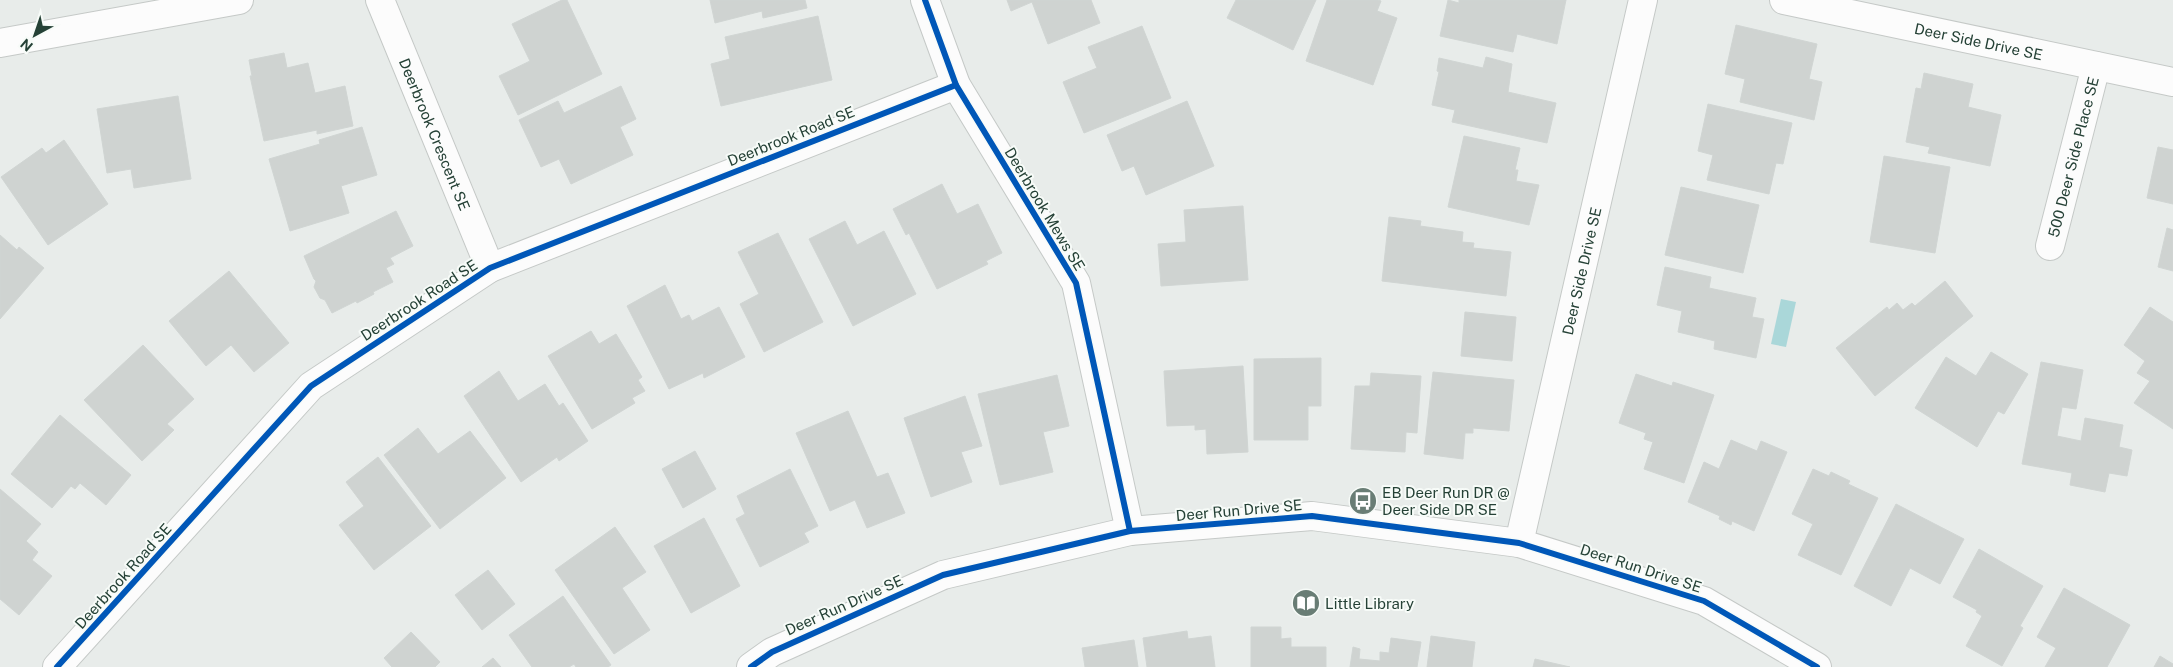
<svg xmlns="http://www.w3.org/2000/svg" width="2173" height="667" font-family="'Public Sans',sans-serif">
<rect width="100%" height="100%" fill="#e8ecea"/>
<path fill="#aad7d9" d="M1781,299L1796,302L1786,347L1771,344Z"/>
<g fill="#cfd3d1" stroke="#d0d5d3">
<path d="M562,0H567L602,74L518,115L499,76L530,61L512,24Z"/>
<path d="M710,0H805L807,8L763,18L762,11L715,23Z"/>
<path d="M1007,0H1091L1100,23L1048,44L1032,2L1011,11Z"/>
<path d="M1236,0H1316L1293,50L1227,18Z"/>
<path d="M1327,0H1378L1381,1L1377,11L1397,18L1373,85L1306,61Z"/>
<path d="M1448,0L1459,3V0H1566L1557,44L1517,34L1513,52L1440,36Z"/>
<path d="M818,16L832,80L721,106L711,64L730,59L725,37Z"/>
<path d="M1736,25L1817,44L1809,79L1822,82L1814,120L1740,102L1745,79L1725,74Z"/>
<path d="M1142,26L1171,98L1084,133L1063,82L1097,68L1088,47Z"/>
<path d="M284,53L287,68L308,63L315,93L345,86L353,126L317,134V130L264,141L250,76H252L249,60Z"/>
<path d="M1486,57L1512,64L1508,92L1556,103L1547,143L1452,122L1455,110L1432,105L1439,72L1437,71L1439,58L1483,68Z"/>
<path d="M1924,73L1973,84L1968,107L2001,115L1990,166L1928,153L1930,147L1906,142L1916,88L1921,89Z"/>
<path d="M621,86L636,119L620,127L633,155L571,184L559,159L541,167L519,120L558,101L564,113Z"/>
<path d="M178,96L191,179L134,188L131,169L107,173L97,109Z"/>
<path d="M1187,101L1214,166L1146,195L1134,166L1122,171L1107,135Z"/>
<path d="M1708,104L1792,123L1783,164L1776,163L1769,194L1707,180L1713,155L1698,151Z"/>
<path d="M362,127L377,175L341,186L349,213L290,231L269,159L320,144L319,140Z"/>
<path d="M1464,136L1520,148L1515,170H1518L1516,181L1539,185L1529,225L1448,207Z"/>
<path d="M64,140L108,204L48,245L1,177L42,148L46,153Z"/>
<path d="M2158,147L2173,150V204L2147,198Z"/>
<path d="M1884,156L1950,167L1935,253L1870,242Z"/>
<path d="M942,184L957,214L978,204L1002,253L986,261L988,264L937,289L909,233L906,235L893,209Z"/>
<path d="M1681,187L1759,205L1743,273L1665,255Z"/>
<path d="M1243,206L1248,280L1161,286L1158,244L1186,242L1184,210Z"/>
<path d="M396,211L413,246L390,258L394,264L386,268L393,282L373,292L374,294L357,303L356,301L332,313L325,300L320,298L314,287L316,281L314,279L304,256Z"/>
<path d="M1389,217L1421,221L1420,226L1463,232L1462,242L1474,243L1473,248L1511,252L1506,296L1382,281Z"/>
<path d="M845,221L857,245L884,231L916,294L853,326L809,239Z"/>
<path d="M2167,228L2173,230V271L2158,267Z"/>
<path d="M778,233L823,322L764,352L740,304L759,294L738,252Z"/>
<path d="M0,235L17,250L19,247L44,268L0,319Z"/>
<path d="M1665,267L1711,277L1709,288L1756,298L1752,317L1764,319L1756,358L1714,349L1715,341L1678,332L1682,311L1657,305Z"/>
<path d="M229,271L289,343L254,372L231,345L206,366L169,321Z"/>
<path d="M1945,281L1973,316L1875,396L1836,348L1887,307L1889,310L1897,303L1903,310L1912,303L1915,306Z"/>
<path d="M665,285L681,319L689,315L692,321L719,307L745,357L704,378L703,373L669,389L627,306Z"/>
<path d="M2150,307L2173,322V429L2134,403L2150,381L2137,373L2145,361L2124,345Z"/>
<path d="M1465,312L1516,317L1512,361L1461,356Z"/>
<path d="M591,331L599,344L616,334L642,377L638,380L645,391L632,398L635,403L592,429L548,356Z"/>
<path d="M143,345L194,399L167,424L174,430L142,461L84,400Z"/>
<path d="M1991,352L2028,374L2004,414L1998,411L1977,447L1915,408L1946,357L1976,376Z"/>
<path d="M1321,358V406H1308V440H1254V359Z"/>
<path d="M2041,362L2083,370L2076,409L2062,407L2057,436L2081,441L2085,418L2123,425L2119,447L2132,450L2127,476L2109,473L2105,492L2070,485L2072,473L2022,464Z"/>
<path d="M1243,366L1248,452L1207,454L1206,429L1195,430V425L1167,426L1164,371Z"/>
<path d="M499,371L518,401L545,384L559,406L563,403L588,441L559,461L557,457L521,482L464,396Z"/>
<path d="M1433,372L1514,380L1509,431L1473,428V433H1465L1463,459L1424,454Z"/>
<path d="M1371,373L1421,376L1417,433L1406,432L1405,452L1351,449L1355,386H1370Z"/>
<path d="M1636,374L1672,386L1673,382L1714,395L1684,483L1644,469L1653,442L1644,439L1646,433L1619,423Z"/>
<path d="M1057,375L1069,426L1043,432L1053,472L1000,485L978,394Z"/>
<path d="M965,396L982,446L961,452L972,482L931,497L904,418Z"/>
<path d="M848,411L877,477L888,473L905,513L867,528L855,500L830,511L796,433Z"/>
<path d="M60,415L131,475L106,505L80,483L75,489L71,486L52,508L11,474Z"/>
<path d="M418,428L438,454L470,431L506,478L440,529L384,455Z"/>
<path d="M1731,440L1757,451L1761,441L1787,452L1754,531L1732,521L1731,525L1719,519L1720,516L1688,502L1704,462L1719,469Z"/>
<path d="M695,451L716,489L683,508L662,469Z"/>
<path d="M378,457L431,526L374,570L339,525L364,506L346,482Z"/>
<path d="M790,469L818,526L804,533L809,542L760,567L736,519L745,514L737,496Z"/>
<path d="M1813,469L1829,476L1831,472L1850,481L1848,484L1878,498L1841,575L1798,555L1813,524L1792,514Z"/>
<path d="M0,489L41,524L26,541L38,552L32,560L52,576L19,615L0,599Z"/>
<path d="M1896,504L1964,539L1940,584L1910,568L1891,606L1854,586Z"/>
<path d="M704,518L740,586L691,613L654,546Z"/>
<path d="M615,527L646,572L622,588L650,630L614,654L555,570Z"/>
<path d="M1979,549L2043,586L2020,626L2023,628L2002,666L1966,646L1982,616L1976,612L1977,610L1953,597Z"/>
<path d="M488,570L515,604L482,630L455,595Z"/>
<path d="M2064,588L2130,625L2107,667H2045L2056,648L2037,637Z"/>
<path d="M563,596L611,665L608,667H576L574,664L569,667H532L509,635Z"/>
<path d="M1251,627H1281V639L1291,638V647H1326V667H1251Z"/>
<path d="M1187,631L1188,639L1211,636L1215,667H1147L1143,638Z"/>
<path d="M411,632L440,662L435,667H392L384,658Z"/>
<path d="M1431,636L1475,642L1472,667H1427Z"/>
<path d="M1391,638L1421,642L1417,667H1350L1353,647L1360,649L1359,659L1380,661V652L1389,653Z"/>
<path d="M1134,640L1138,667H1085L1082,648Z"/>
<path d="M2160,656L2173,664V667H2154Z"/>
<path d="M493,658L501,667H482Z"/>
<path d="M1535,659L1570,667H1533Z"/>
</g>
<g fill="none" stroke-linecap="round" stroke-linejoin="round">
<defs>
<g id="minor">
<path id="s1" d="M380,0L490,268"/>
<path d="M925,0L956,85L1076,283L1130,531"/>
<path id="s2" d="M1784,0L2173,82"/>
<path d="M0,43L239,0"/>
<path id="s3" d="M2050,246L2096,66"/>
<path id="s4" d="M1519,543L1643,0"/>
<path d="M57,667L311,386L490,268L956,85"/>
</g>
<path id="tertiary" d="M751,667L772,652L943,575L1130,531L1312,516L1519,543L1704,601L1817,667"/>
</defs>
<use href="#minor" stroke="#c5c9c7" stroke-width="30"/>
<use href="#tertiary" stroke="#c5c9c7" stroke-width="30"/>
<use href="#minor" stroke="#fcfcfc" stroke-width="28"/>
<use href="#tertiary" stroke="#fcfcfc" stroke-width="28"/>
<defs>
<g id="cycleway">
<path d="M925,0L956,85L1076,283L1130,531"/>
<path d="M57,667L311,386L490,268L956,85"/>
<path d="M751,667L772,652L943,575L1130,531L1312,516L1519,543L1704,601L1817,667"/>
</g>
</defs>
<use href="#cycleway" stroke="#f7fbf8" stroke-width="9"/>
<use href="#cycleway" stroke="#0057b8" stroke-width="6"/>
</g>
<defs>
<symbol id="bus-disc" viewBox="-11 -11 22 22"><circle r="9.5" fill="#697d75" stroke="#f7fbf8"/><path d="M-5-6H5V4H4V6H2V4H-2V6H-4V4H-5ZM-3.5-4V0h7V-4ZM-3.5 1.2v1.5H-2V1.2ZM2 1.2v1.5H3.5V1.2Z" fill="#fff"/></symbol>
<symbol id="library-disc" viewBox="-11 -11 22 22"><circle r="9.5" fill="#697d75" stroke="#f7fbf8"/><path d="M-6-4Q-3-5.5-.7-3.5V5Q-3 3-6 4ZM6-4Q3-5.5 .7-3.5V5Q3 3 6 4Z" fill="#fff"/></symbol>
</defs>
<g fill-rule="evenodd">
<use href="#bus-disc" x="1347" y="485" width="32" height="32"/>
<use href="#library-disc" x="1290" y="587" width="32" height="32"/>
</g>
<g text-anchor="middle" dominant-baseline="central" stroke-width="4" stroke-linejoin="round" paint-order="stroke">
<g font-size="15" fill="#254136" stroke="#f7fbf8">
<text stroke="none"><textPath href="#s2" startOffset="199">Deer Side Drive SE</textPath></text>
<text stroke="none"><textPath href="#s1" startOffset="145">Deerbrook Crescent SE</textPath></text>
<text transform="translate(791 136) rotate(-22)">Deerbrook Road SE</text>
<text stroke="none"><textPath href="#s3" startOffset="92">500 Deer Side Place SE</textPath></text>
<text transform="translate(1045 209) rotate(59)">Deerbrook Mews SE</text>
<text stroke="none"><textPath href="#s4" startOffset="279">Deer Side Drive SE</textPath></text>
<text transform="translate(419 300) rotate(-33)">Deerbrook Road SE</text>
<text transform="translate(1239 510) rotate(-5)">Deer Run Drive SE</text>
<text transform="translate(1641 568) rotate(18)">Deer Run Drive SE</text>
<text transform="translate(123 576) rotate(-48)">Deerbrook Road SE</text>
<text transform="translate(844 605) rotate(-24)">Deer Run Drive SE</text>
</g>
<g font-size="15" fill="#254136" stroke="#f7fbf8" text-anchor="start">
<text x="1382" y="492">EB Deer Run DR @<tspan x="1382" dy="17">Deer Side DR SE</tspan></text>
<text x="1325" y="603">Little Library</text>
</g>
</g>
<g transform="translate(35 35) rotate(220)" stroke="#f7fbf8" stroke-width="4" paint-order="stroke">
<path d="M0-4L9 19L0 12L-9 19Z" fill="#254136"/>
<text y="-8" font-size="14" font-weight="bold" text-anchor="middle" fill="#254136">N</text>
</g>
</svg>
